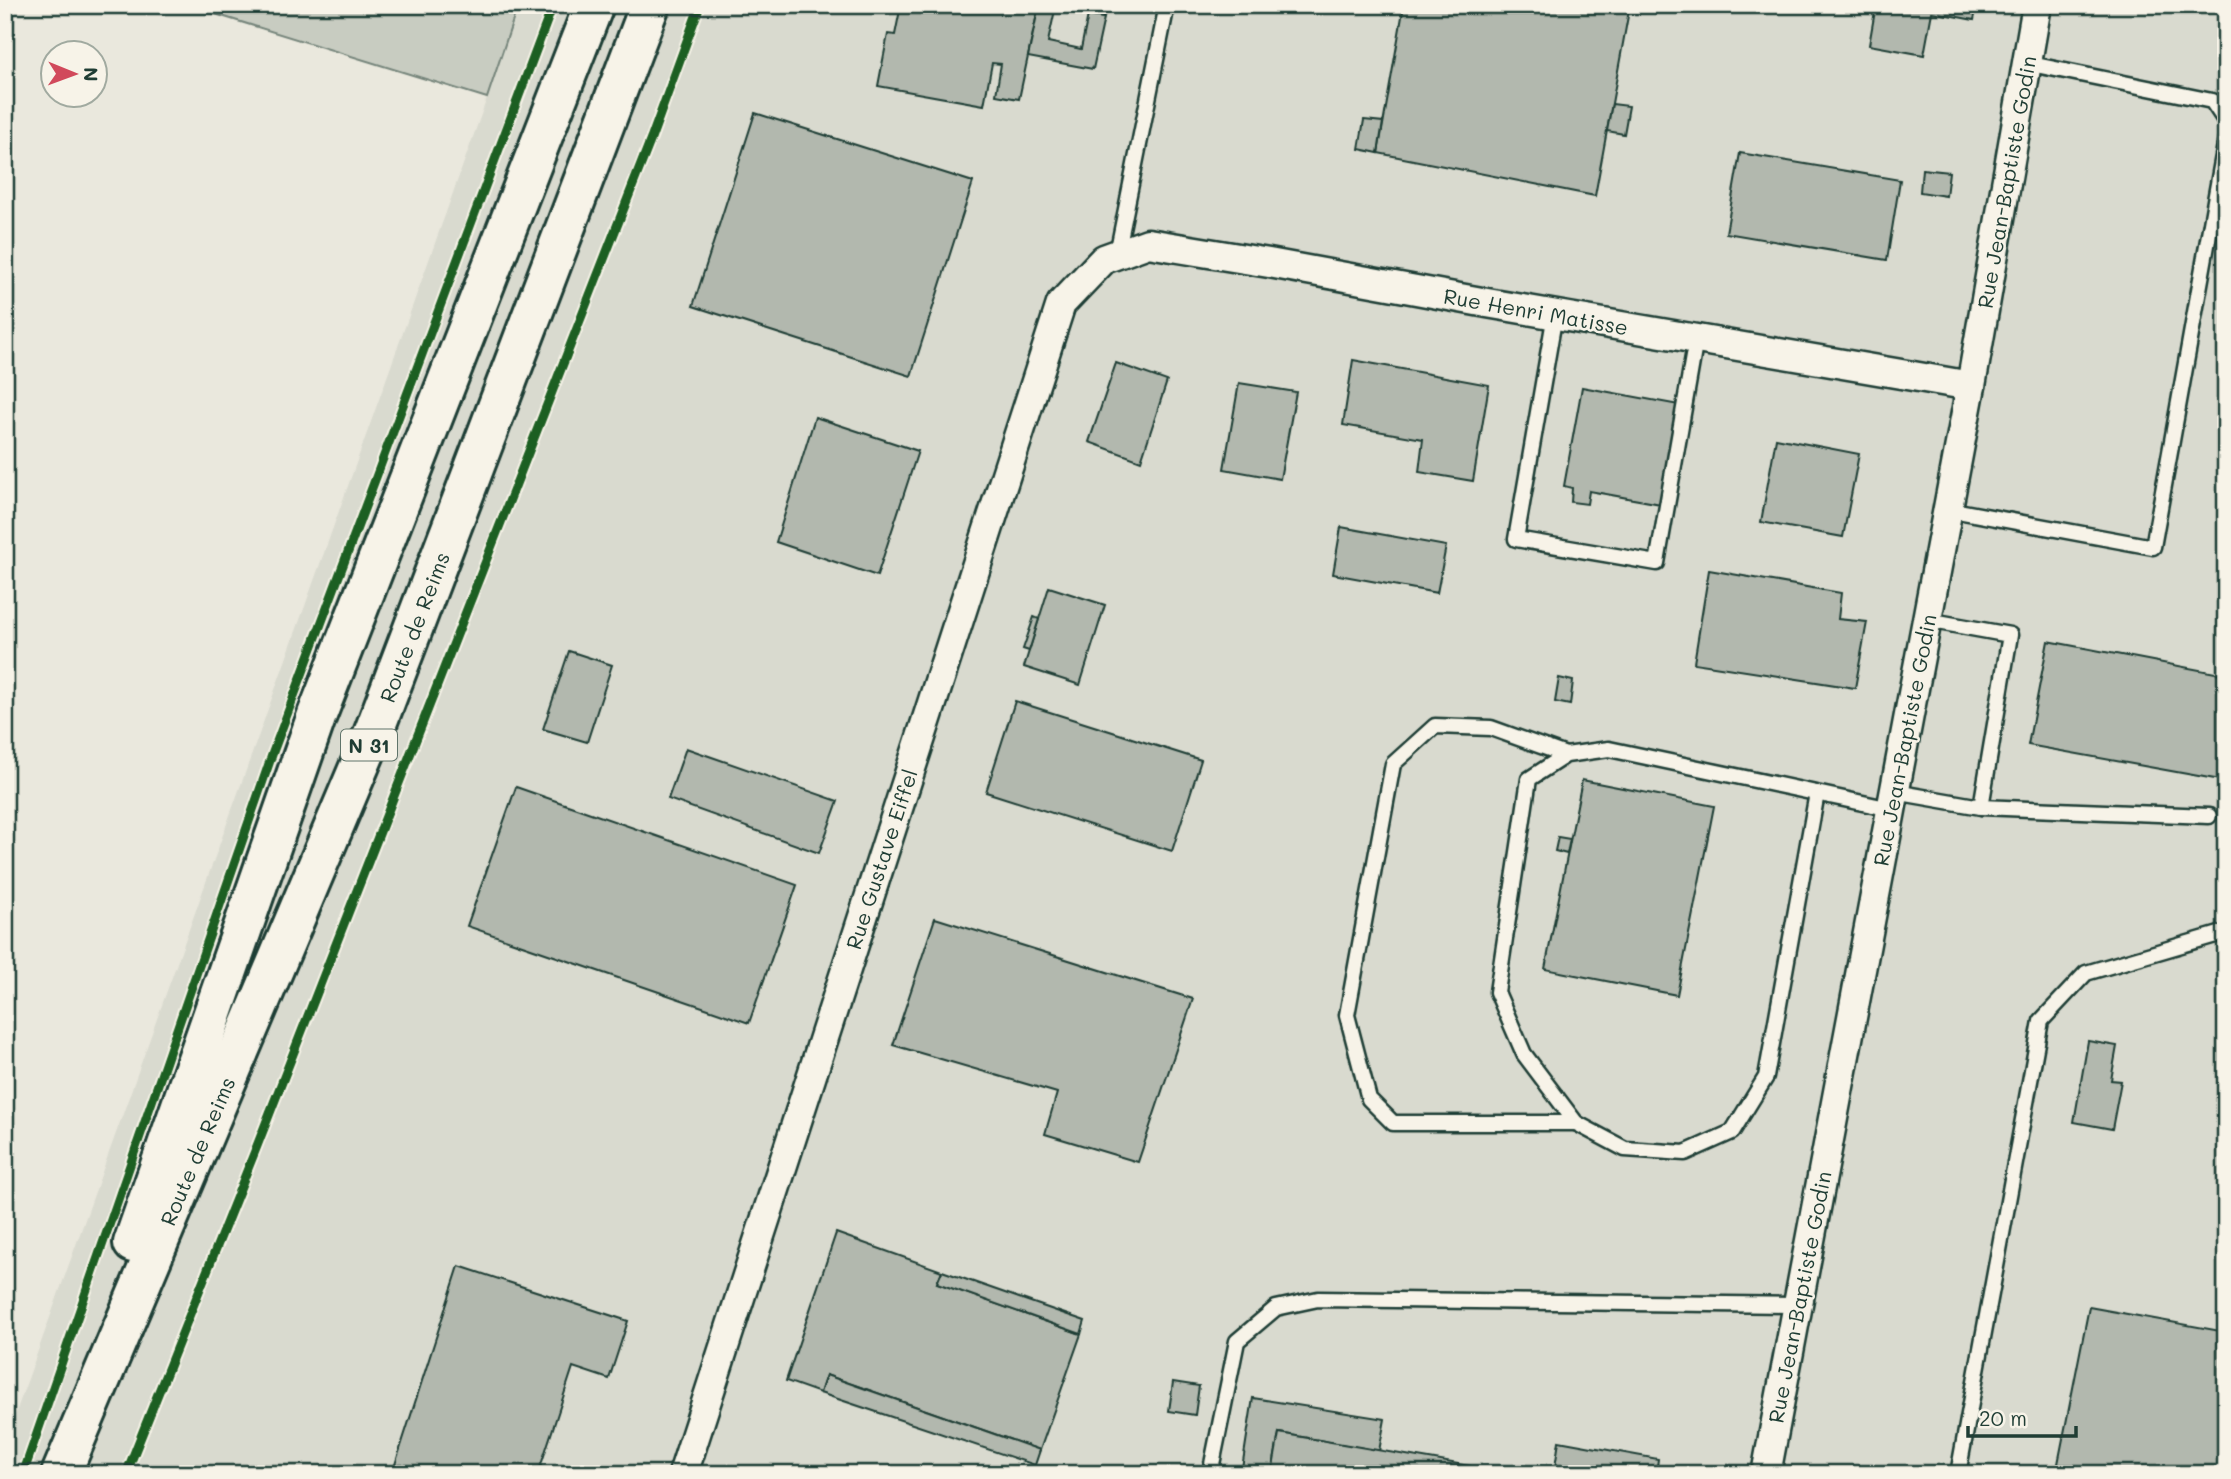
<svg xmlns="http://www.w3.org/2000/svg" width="2231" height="1479" font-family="Mali,sans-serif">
<rect width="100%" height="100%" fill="#eae8dd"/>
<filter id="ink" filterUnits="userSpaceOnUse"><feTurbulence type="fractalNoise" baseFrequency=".0143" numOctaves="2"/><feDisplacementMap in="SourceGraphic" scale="14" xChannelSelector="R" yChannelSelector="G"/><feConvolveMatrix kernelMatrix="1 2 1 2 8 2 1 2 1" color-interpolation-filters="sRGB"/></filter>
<g filter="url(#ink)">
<path fill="#d9dacf" d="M518,5H2226V1474H5V1443L487,98Z"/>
<path fill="#c8ccc1" stroke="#74847a" stroke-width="2" d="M186,5H518L487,98Z"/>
<g fill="#b2b8ae" stroke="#1f3d34" stroke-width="2">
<path d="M901,5H1020L1038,9L1019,99L996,95L1001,64L992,63L984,105L878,86L888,34L895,35Z"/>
<path d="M1039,5H1052L1055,10L1048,42L1081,49L1088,15L1104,18L1093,69L1028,57Z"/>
<path d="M1052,5H1106L1104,18L1055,10Z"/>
<path d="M1404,5H1630L1595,196L1378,153Z"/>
<path d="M1876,5H1977L1974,20L1932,12L1924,55L1869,45Z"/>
<path d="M1612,104L1629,106L1624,134L1607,131Z"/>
<path d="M755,113L973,182L911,376L693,306Z"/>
<path d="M1364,120L1383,122L1378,153L1359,149Z"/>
<path d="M1740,153L1900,180L1887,260L1726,233Z"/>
<path d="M1922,169L1949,172L1946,196L1920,192Z"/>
<path d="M1353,360L1489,385L1473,481L1419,472L1423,439L1343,425Z"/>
<path d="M1116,363L1167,381L1141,461L1089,442Z"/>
<path d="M1239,383L1296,392L1280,479L1224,469Z"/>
<path d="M1582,387L1679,405L1661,504L1589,491L1587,504L1571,502L1572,488L1564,486Z"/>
<path d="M815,417L918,451L877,576L776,542Z"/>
<path d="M1776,438L1859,454L1843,537L1761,522Z"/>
<path d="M1341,527L1446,546L1437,593L1333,574Z"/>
<path d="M1709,570L1841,593L1838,619L1867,622L1855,688L1694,663Z"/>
<path d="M1049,587L1105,605L1080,685L1024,667Z"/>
<path d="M1034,617L1039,619L1029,651L1023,649Z"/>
<path d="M2048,641L2226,675V781L2028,745Z"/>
<path d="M569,651L612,665L587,742L543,729Z"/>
<path d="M1559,678L1573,681L1570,705L1555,702Z"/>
<path d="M1015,701L1201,760L1172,851L986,792Z"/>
<path d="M686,748L838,801L819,853L668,799Z"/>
<path d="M1582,780L1714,806L1677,995L1545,969Z"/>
<path d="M516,787L797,885L749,1023L467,926Z"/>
<path d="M1558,837L1570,839L1567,854L1555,851Z"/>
<path d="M935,918L1193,999L1138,1162L1045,1134L1057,1093L893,1045Z"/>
<path d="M2088,1041L2117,1046L2111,1080L2121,1081L2112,1129L2074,1122Z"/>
<path d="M836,1233L942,1271L937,1283L1081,1334L1040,1450L826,1375L820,1393L786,1381Z"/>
<path d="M459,1266L628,1321L609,1379L573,1367L538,1474H392Z"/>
<path d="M942,1271L1085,1321L1081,1334L937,1283Z"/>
<path d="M2089,1307L2226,1332V1474H2056Z"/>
<path d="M826,1375L1040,1450L1035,1465L820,1393Z"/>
<path d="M1173,1382L1199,1386L1195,1415L1169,1411Z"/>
<path d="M1253,1398L1385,1419L1379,1451L1279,1433L1272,1473L1242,1468Z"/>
<path d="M1279,1433L1470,1466L1469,1474H1241L1242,1468L1272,1473Z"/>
<path d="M1559,1441L1658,1459L1656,1474H1554Z"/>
</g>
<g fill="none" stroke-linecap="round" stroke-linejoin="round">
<defs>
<g id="service">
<path d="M2026,63L2212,101L2226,122"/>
<path d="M1117,254L1167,5"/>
<path d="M1555,314L1516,539L1657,563L1696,339"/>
<path d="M1947,509L2153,547L2226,139"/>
<path d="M1927,620L2010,635L1981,807"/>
<path d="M1566,755L1491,728L1435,726L1393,764L1347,1015L1369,1099L1393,1123H1576"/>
<path d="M1895,792L1981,807L2209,816"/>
<path d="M1817,793L1766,1077L1732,1132L1685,1153L1625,1149L1576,1123L1524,1054L1497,992L1529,779L1566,755L1609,749L1891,809"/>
<path d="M1210,1474L1237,1341L1276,1308L1318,1299L1798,1305"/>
<path d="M1958,1474L2041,1021L2086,973L2226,932"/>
</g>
<g id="minor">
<path d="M683,1474L1061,304L1104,259L1148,243L1269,263L1487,303L1971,386"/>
<path d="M1766,1474L1971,386L2037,5"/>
</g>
<g id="primary">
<path d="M133,1243L317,715L594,5"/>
<path d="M61,1474L373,734L650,5"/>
</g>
</defs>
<use href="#service" stroke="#1f3d34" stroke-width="19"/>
<use href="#minor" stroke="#1f3d34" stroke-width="33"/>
<use href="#primary" stroke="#1f3d34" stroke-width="44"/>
<use href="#service" stroke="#f7f3e8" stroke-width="14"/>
<use href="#minor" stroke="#f7f3e8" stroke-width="28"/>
<use href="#primary" stroke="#f7f3e8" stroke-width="38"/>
<defs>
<g id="cycleway">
<path d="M23,1474L273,752L553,5"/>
<path d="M126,1474L257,1146L651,139L700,5"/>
</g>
</defs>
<use href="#cycleway" stroke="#f7f3e8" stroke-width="13"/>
<use href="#cycleway" stroke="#1b5e20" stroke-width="9"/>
</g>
</g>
<g text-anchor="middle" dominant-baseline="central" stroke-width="5" stroke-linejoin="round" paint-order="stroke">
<rect fill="#f7f3e8" stroke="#60746a" stroke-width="2" x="341" y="729.5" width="56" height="31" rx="5"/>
<g font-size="19" font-weight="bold" fill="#1f3d34">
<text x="369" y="745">N 31</text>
</g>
<g font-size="21" fill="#1f3d34" stroke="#f7f3e8">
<text transform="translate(2006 182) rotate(-80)">Rue Jean-Baptiste Godin</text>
<text transform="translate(1536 311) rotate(10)">Rue Henri Matisse</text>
<text transform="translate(414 627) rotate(-69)">Route de Reims</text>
<text transform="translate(1904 740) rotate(-79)">Rue Jean-Baptiste Godin</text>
<text transform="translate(881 859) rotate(-72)">Rue Gustave Eiffel</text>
<text transform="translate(197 1151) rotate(-67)">Route de Reims</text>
<text transform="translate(1799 1297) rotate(-79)">Rue Jean-Baptiste Godin</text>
</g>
</g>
<rect width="2231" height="1479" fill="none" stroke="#f7f3e8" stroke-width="28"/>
<rect x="14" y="14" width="2203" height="1451" fill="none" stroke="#1f3d34" stroke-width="2.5" filter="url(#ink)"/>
<g transform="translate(74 74) rotate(91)"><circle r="33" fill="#f7f3e8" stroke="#a1aaa0" stroke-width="2"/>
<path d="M0-5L12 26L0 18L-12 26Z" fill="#d1495b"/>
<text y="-10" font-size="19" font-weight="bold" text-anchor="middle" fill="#1f3d34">N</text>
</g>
<path d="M1968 1426v10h108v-10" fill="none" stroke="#1f3d34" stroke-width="3.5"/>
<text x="1979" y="1426" font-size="21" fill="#1f3d34" stroke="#f7f3e8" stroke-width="5" paint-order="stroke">20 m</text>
</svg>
